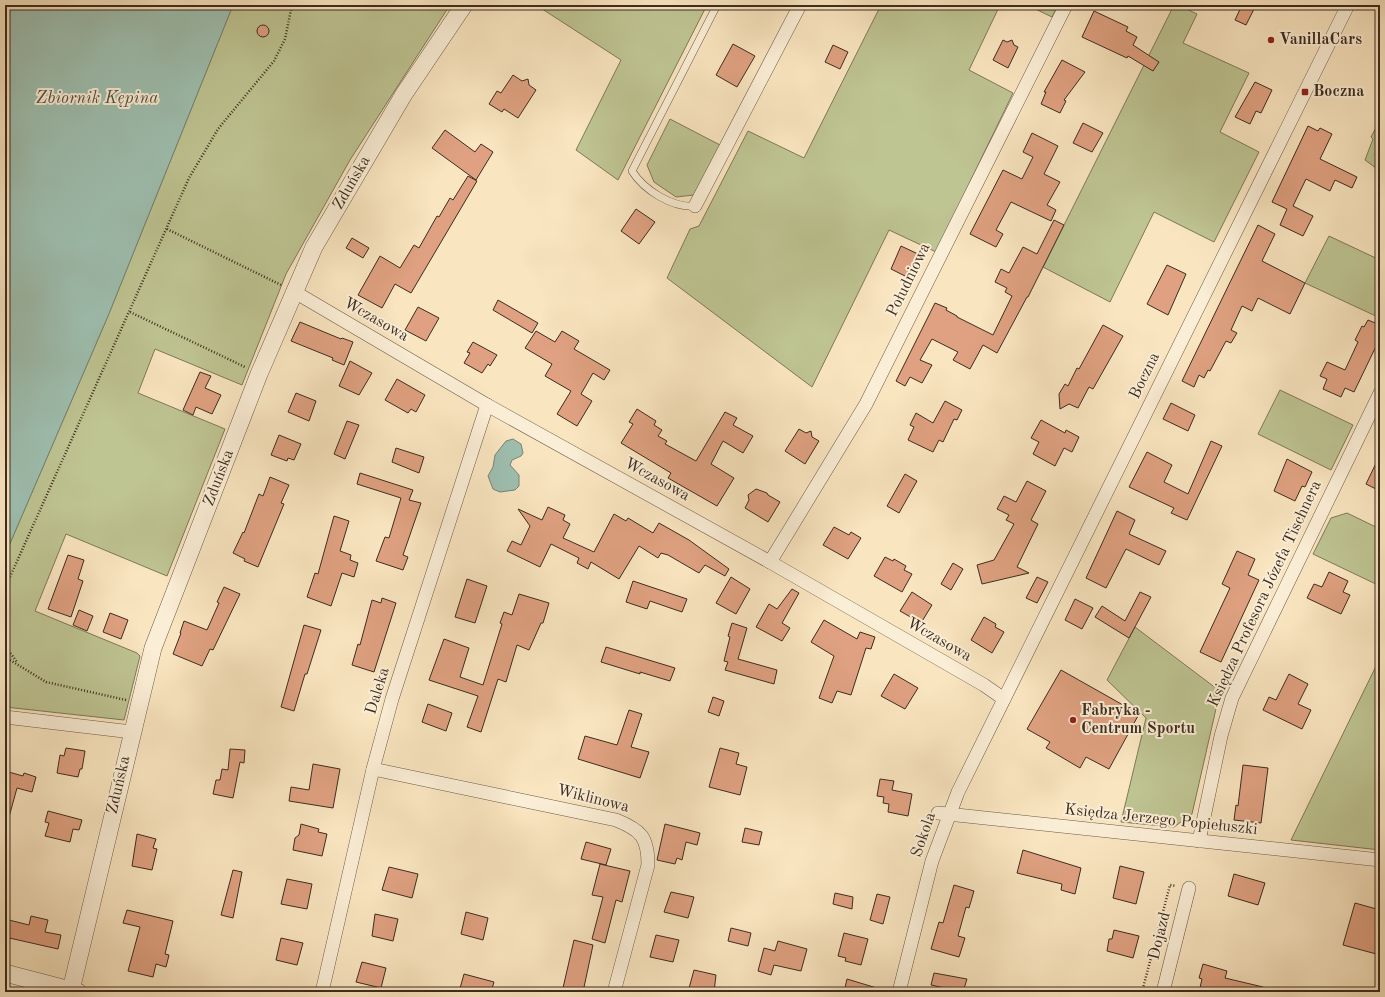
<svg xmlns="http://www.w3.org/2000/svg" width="1385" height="997" font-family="'Old Standard TT',serif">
<rect width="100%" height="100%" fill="#f9e5c0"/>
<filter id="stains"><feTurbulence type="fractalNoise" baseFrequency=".005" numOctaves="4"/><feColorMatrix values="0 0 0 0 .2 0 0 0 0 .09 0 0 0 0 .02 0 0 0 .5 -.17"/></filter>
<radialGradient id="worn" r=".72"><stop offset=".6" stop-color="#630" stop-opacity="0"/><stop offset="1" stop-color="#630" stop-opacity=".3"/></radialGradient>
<g fill="#bec492" stroke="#7e7858">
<path d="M233,5H450L350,160L286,274L242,385L155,349L138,393L225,429L167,576L66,534L35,611L137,653L140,656L124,720L5,707V555L108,316Z"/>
<path d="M536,5H707L618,180L576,150L621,60Z"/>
<path d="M881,5H1000L969,70L1013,93L936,252L889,230L812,387L667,278L690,229L699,226L748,131L804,158Z"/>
<path d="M1027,5H1058L1052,17Z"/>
<path d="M1174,5H1178L1197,14L1183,43L1249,73L1220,132L1259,152L1214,242L1154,212L1110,302L1043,267Z"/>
<path d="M670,119L720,145L694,195L676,197L654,182L647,165Z"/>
<path d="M1380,120V171L1365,160L1373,139L1371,137Z"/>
<path d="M1329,236L1380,260V318L1305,283Z"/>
<path d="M1280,390L1353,425L1331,470L1258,434Z"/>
<path d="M1347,513L1380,529V586L1313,554L1331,518Z"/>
<path d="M1135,627L1221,692L1218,700L1192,814L1174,827L1121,822L1146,718L1107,680Z"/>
<path d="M1380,658V850L1291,840Z"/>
</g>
<g fill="#9ebfb0" stroke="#778476">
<path d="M5,5H233L108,316L5,555Z"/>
<path d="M513,439L521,444L523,453L521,456L512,460L510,465L519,475V486L515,490L500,492L493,489L488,476L493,467L495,455L506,441Z"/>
</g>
<g fill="#dfa181" stroke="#3d2c1f">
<path d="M1242,5H1256L1246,25L1235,20Z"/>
<path d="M1094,11L1128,27L1126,31L1137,37L1133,45L1159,62L1153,71L1128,56L1127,58L1082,37Z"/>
<circle cx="263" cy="31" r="6"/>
<path d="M1003,40L1007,42L1012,40L1014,45L1018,47L1008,68L993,60Z"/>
<path d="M733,44L755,56L737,87L716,75Z"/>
<path d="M833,45L848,52L840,69L825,62Z"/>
<path d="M1062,60L1085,72L1064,100L1066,101L1060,113L1041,104L1046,92H1044Z"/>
<path d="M513,75L522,81L528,79L529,85L536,90L518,118L504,109L502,112L489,104L497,91L501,93Z"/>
<path d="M1255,82L1272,90L1261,113L1256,111L1250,124L1235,117Z"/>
<path d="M1083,123L1103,133L1092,152L1073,143Z"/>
<path d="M1308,126L1318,131L1320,128L1332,134L1320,159L1357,177L1352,188L1335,180L1330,191L1306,179L1293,206L1313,216L1303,236L1280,225L1287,209L1272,202Z"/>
<path d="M445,130L475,152L481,144L493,152L476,180L432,148Z"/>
<path d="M1032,133L1058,146L1044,174L1060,182L1047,205L1056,210L1051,221L1011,202L996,230L1003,234L996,247L970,234L1003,170L1022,179L1033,157L1023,152Z"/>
<path d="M468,176L477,181L411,293L395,284L382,308L358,295L380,256L400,268L414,245L419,248L437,216L439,217L450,198L453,200Z"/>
<path d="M636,209L655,222L639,244L621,231Z"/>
<path d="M1054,220L1064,225L1028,297H1027L997,353L983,345L970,369L953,360L958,352L932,339L920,360L932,365L922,383L910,377L905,386L896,381L935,303L947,308L946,310L957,316V317L993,335L1012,296L1005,292L1007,288L995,282L1001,269L1009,273L1023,247L1037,254Z"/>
<path d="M1258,225L1275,234L1262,261L1305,283L1290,314L1258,298L1252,311L1242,306L1231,330L1237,333L1231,343L1226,341L1210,371L1208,370L1204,378L1199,375L1194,387L1182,381Z"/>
<path d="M352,238L369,248L363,258L346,248Z"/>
<path d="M901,246L918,254L907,277L891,269Z"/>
<path d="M1167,265L1186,274L1168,315L1147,304Z"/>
<path d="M498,300L538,323L532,333L493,310Z"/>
<path d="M418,307L439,318L426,341L405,330Z"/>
<path d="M1368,320L1380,325V338L1354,392L1345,388L1341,397L1323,389L1327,379L1320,376L1327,362L1345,370L1358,342L1355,340L1362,326L1364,327Z"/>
<path d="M300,322L341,339L342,338L353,342L344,365L332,360L333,358L291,341Z"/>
<path d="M1103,325L1123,336L1093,389L1089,387L1078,408L1069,404L1060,409L1059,394L1065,384L1068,386L1077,368L1079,369Z"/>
<path d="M536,331L555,342L562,331L579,341L574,349L610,370L604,380L593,373L581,394L592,401L577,426L557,414L571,391L545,376L552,364L525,348Z"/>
<path d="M473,342L497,355L490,366L488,364L482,373L464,363L470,353L467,352Z"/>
<path d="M350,361L372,373L359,395L339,386Z"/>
<path d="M200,372L211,376L205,388L221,395L212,414L196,407L193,415L183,410Z"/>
<path d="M397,379L425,395L416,412L411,409L408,413L385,400Z"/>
<path d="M296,393L316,401L309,421L288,412Z"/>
<path d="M945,401L962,410L957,420L954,419L943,442L939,440L933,452L908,440L914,427L910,425L916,413L933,423Z"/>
<path d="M1171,403L1195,415L1188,431L1163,419Z"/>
<path d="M637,409L656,421L654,425L662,430L658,436L667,441L665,444L696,461L725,412L737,418L733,425L753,436L743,453L723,441L711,464L734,478L717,506L668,478L671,473L621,443L633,424L629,422Z"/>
<path d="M1041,420L1065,433L1066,430L1079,437L1072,452L1064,448L1055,466L1033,454L1039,442L1031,438Z"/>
<path d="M347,421L359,425L345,459L334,454Z"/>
<path d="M799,429L806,433L811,431L812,437L819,441L805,464L785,451Z"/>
<path d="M279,435L301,444L294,460L288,458L287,461L271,455Z"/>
<path d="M1211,441L1222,446L1187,520L1171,513L1174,508L1129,487L1147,452L1172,465L1164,482L1188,494Z"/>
<path d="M396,448L424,457L419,473L392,462Z"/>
<path d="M1380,455V491L1366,484Z"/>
<path d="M1287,459L1312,472L1305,487L1302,486L1295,501L1274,491Z"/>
<path d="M360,473L413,490L409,500L421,503L403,555L408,557L403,570L376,561L385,537L389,538L401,498L357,484Z"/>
<path d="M905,474L917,481L899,513L887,506Z"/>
<path d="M270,477L289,485L281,503L284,504L258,567L244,561L245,559L233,553L243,532L244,533L259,494L263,496Z"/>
<path d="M1027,481L1046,491L1031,520L1038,524L1017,567L1029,573L982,584L977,565L994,560L1014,524L1006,520L1009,515L997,509L1004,496L1016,502Z"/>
<path d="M756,489L767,493L768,495L780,502L768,522L745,508L749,500L748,495Z"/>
<path d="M548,507L565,515L563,520L570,524L563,538L594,552L614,514L626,521L628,518L653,533L659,523L689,540L729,569L725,576L705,565L699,573L668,555L661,553L658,558L639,546L619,579L591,562L588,569L577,563L579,558L551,544L540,567L507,551L512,541L521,545L530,526L518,509L542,520Z"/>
<path d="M1117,511L1135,520L1129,534L1166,551L1159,565L1126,549L1106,588L1086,578Z"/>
<path d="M334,516L349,521L340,551L351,555L350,560L358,563L354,577L342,573L331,606L307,597L315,573L318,574Z"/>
<path d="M834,527L849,535L851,532L861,538L848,559L823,545Z"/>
<path d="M1237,551L1255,559L1248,575L1259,580L1221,662L1200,652L1230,588L1222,584Z"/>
<path d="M68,555L84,560L78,579L83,581L71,617L48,609Z"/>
<path d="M885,557L893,561L894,559L906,566L904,570L912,574L902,592L874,576Z"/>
<path d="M953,563L963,569L951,590L941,584Z"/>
<path d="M1329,572L1348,581L1343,592L1350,595L1341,614L1307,598L1314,584L1322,587Z"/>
<path d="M731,577L750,589L736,614L716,603Z"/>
<path d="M1037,577L1048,582L1037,603L1026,598Z"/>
<path d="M467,579L487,586L475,623L455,617Z"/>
<path d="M633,581L687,599L682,612L650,601L647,609L626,602Z"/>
<path d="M224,587L240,594L213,650L210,649L202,666L173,654L181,633H180L184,621L207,630L219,603L217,602Z"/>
<path d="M792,589L799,593L782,623L790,628L782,641L756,627L769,604L777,609Z"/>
<path d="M912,592L932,605L921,623L900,611Z"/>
<path d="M1140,592L1151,597L1129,638L1095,617L1102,606L1125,621Z"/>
<path d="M519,594L549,603L543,623H541L529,650L517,645L506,682L498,679L481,732L467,727L478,696L429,680L444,639L469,648L460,677L483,685L502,624L500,623L504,612L512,615Z"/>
<path d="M382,598L396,603L374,672L352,665L358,644L360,645L372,600L381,603Z"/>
<path d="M1075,599L1093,608L1082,629L1065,620Z"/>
<path d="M79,610L93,616L87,631L73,625Z"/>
<path d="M110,613L128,620L121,639L103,632Z"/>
<path d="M984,617L996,624L995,627L1004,632L992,653L971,640Z"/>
<path d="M824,620L857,639L860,632L875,637L871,649L866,648L851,695L837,691L832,703L819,698L834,656L811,642Z"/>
<path d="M732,623L747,628L738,659L777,670L774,684L725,670L728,662L724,661L730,637L728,636Z"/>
<path d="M304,625L321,630L307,674H305L294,711L281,707Z"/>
<path d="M606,647L675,668L670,681L640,672V674L601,662Z"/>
<path d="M1061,670L1139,714L1109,769L1086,757L1080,768L1046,748L1050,742L1027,729Z"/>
<path d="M894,674L918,688L905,709L881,696Z"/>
<path d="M1289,674L1308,684L1298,704L1311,710L1302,729L1263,710L1269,697L1276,700Z"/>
<path d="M713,697L724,701L719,716L708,712Z"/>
<path d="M428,704L452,713L446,731L422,722Z"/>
<path d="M629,710L642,714L631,747L649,752L640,778L578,759L585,736L617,745Z"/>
<path d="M66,748L85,751L82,769H80L78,777L57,773L60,755L64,756Z"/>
<path d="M720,748L739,753L736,764L747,767L740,795L709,787Z"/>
<path d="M230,749L245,750L244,763L240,762L233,798L213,794L216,780H220L222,769L228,770Z"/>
<path d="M313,764L340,769L333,808L289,801L291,787L309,790Z"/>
<path d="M1243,765L1268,768L1261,823L1234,820L1236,805L1238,806Z"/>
<path d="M5,771L23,776L24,773L36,777L32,792L17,788L9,817L5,816Z"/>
<path d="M880,779L894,781L892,790L912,794L908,816L888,812L889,804L883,803L884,797L877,796Z"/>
<path d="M48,811L82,820L79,830L73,829L70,842L45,836L49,823L45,822Z"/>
<path d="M301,824L319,829L318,832L327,834L322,856L293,850L295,838L299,835Z"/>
<path d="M665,824L700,833L697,845L686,842L682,860L677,858L675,864L657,860Z"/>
<path d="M745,828L762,832L759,845L742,842Z"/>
<path d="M137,834L156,839L153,848L157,849L152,870L132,866Z"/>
<path d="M586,842L611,849L606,865L581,859Z"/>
<path d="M1023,850L1081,868L1075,894L1061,890L1062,884L1017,873Z"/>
<path d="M600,864L630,871L622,902L616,900L605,943L592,939L603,897L592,895Z"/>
<path d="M1120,866L1144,872L1136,904L1113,898Z"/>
<path d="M389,867L418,874L412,898L382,890Z"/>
<path d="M233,870L242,872L233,918L221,915Z"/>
<path d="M1234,874L1265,883L1258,905L1228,896Z"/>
<path d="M287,879L312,884L307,909L281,904Z"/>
<path d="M954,885L974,891L969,908L966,907L958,936L965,938L959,957L931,949L939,922L943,923Z"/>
<path d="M671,892L694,897L688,918L664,912Z"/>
<path d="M835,893L853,897L852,909L833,904Z"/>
<path d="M877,894L890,897L883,924L870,920Z"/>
<path d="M1355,903L1380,910V919L1376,936H1380V955L1343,945Z"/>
<path d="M127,910L173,921L165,954L169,955L166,967L156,964L153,977L128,971L140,927L123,923Z"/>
<path d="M466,912L488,918L483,940L461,934Z"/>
<path d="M375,914L398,919L393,941L372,936Z"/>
<path d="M31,916L48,920L45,932L61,935L58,949L5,937V919L29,925Z"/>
<path d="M731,928L751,933L748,946L728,941Z"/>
<path d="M1114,930L1139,936L1133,958L1107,951L1109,939H1112Z"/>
<path d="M844,933L868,939L861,965L845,961L846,958L838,956Z"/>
<path d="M656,935L679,940L673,962L650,957Z"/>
<path d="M281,938L303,943L297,965L276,960Z"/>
<path d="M574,940L593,945L583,992L563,988Z"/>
<path d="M778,941L807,949L801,971L774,965L771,975L758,971L764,948L775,951Z"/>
<path d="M362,962L386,968L381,988L356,982Z"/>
<path d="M1203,964L1227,971L1225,978L1263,987L1262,992H1199L1202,979L1199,978Z"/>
<path d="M694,970L716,975L714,992H688Z"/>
<path d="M934,973L967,979L963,992L931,985Z"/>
<path d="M464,974L494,982L491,992H459Z"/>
<path d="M847,979L880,989V992H844Z"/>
</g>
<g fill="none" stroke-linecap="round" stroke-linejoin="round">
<defs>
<path id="service" d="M695,206C672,208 644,190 632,171L717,5"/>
<g id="minor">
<path d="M695,206L800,5"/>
<path d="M293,291L487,405L770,562L984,685L1004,699"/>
<path d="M770,562L866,404L1066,5"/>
<path d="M5,717L132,732"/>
<path d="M373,769L616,820C641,830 648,837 648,865L614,992"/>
<path d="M938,813L1380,860"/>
<path d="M1199,841L1221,736L1232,698L1380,393"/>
<path d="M322,992L373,769L392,699L487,405"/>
<path d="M899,992L932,861L958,792L1348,5"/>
<path d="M1163,992L1189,888"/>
</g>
<g id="tertiary">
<path d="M5,973L78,992"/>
<path d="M71,990L153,648L259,374L314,247L404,94L464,5"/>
</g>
</defs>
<use href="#service" stroke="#6c5a47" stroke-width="8"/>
<use href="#minor" stroke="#6c5a47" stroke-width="14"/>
<use href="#tertiary" stroke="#6c5a47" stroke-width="18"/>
<g stroke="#3d2c1f" stroke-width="2.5" stroke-dasharray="1 2" stroke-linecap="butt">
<path d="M167,229L281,285"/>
<path d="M130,312L245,367"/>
<path d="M5,588L189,178L218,129L274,61L285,39L292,5"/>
<path d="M5,646L17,662"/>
<path d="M5,657L46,682L126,700"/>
<path d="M1142,992L1170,885L1176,886"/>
</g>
<use href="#service" stroke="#fbeed6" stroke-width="7"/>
<use href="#minor" stroke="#fbeed6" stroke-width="13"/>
<use href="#tertiary" stroke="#fbeed6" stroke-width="17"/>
</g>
<g fill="#8f2418" stroke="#fbeed6" stroke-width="1.5">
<circle cx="1271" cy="40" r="4"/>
<rect x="1301" y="88" width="8" height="8" rx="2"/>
<circle cx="1073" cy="720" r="4"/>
</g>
<g text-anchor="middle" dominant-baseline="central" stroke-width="4" stroke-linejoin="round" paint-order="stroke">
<g font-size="16" font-weight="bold" fill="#3d2c1f" stroke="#fbeed6" text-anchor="start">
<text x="1279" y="40">VanillaCars</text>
<text x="1313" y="92">Boczna</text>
<text x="1081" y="711">Fabryka -<tspan x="1081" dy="18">Centrum Sportu</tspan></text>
</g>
<g font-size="16" fill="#3d2c1f" stroke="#fbeed6">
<text transform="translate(352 183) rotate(-60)">Zduńska</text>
<text transform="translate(909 280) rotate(-64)">Południowa</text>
<text transform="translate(376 320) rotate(30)">Wczasowa</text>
<text transform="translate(1145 376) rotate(-64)">Boczna</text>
<text transform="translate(219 478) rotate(-69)">Zduńska</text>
<text transform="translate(657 480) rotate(29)">Wczasowa</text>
<text transform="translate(1265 594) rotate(-65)">Księdza Profesora Józefa Tischnera</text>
<text transform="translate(939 640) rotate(30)">Wczasowa</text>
<text transform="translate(378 691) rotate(-73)">Daleka</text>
<text transform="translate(119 785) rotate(-77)">Zduńska</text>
<text transform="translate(593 799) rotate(14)">Wiklinowa</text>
<text transform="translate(1161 820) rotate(6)">Księdza Jerzego Popiełuszki</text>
<text transform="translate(924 835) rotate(-71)">Sokola</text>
<text transform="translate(1160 936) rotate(-76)">Dojazd</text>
</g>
<g font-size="17" font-style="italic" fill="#555143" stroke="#fbeed6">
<text x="97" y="98">Zbiornik Kępina</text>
</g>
</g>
<rect width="1385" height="997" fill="none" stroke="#f9e5c0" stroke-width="20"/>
<rect x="6" y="6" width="1373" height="985" fill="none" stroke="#3d2c1f" stroke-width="2"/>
<rect x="10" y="10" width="1365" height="977" fill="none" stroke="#3d2c1f"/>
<rect width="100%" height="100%" filter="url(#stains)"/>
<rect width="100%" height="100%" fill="url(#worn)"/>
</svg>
